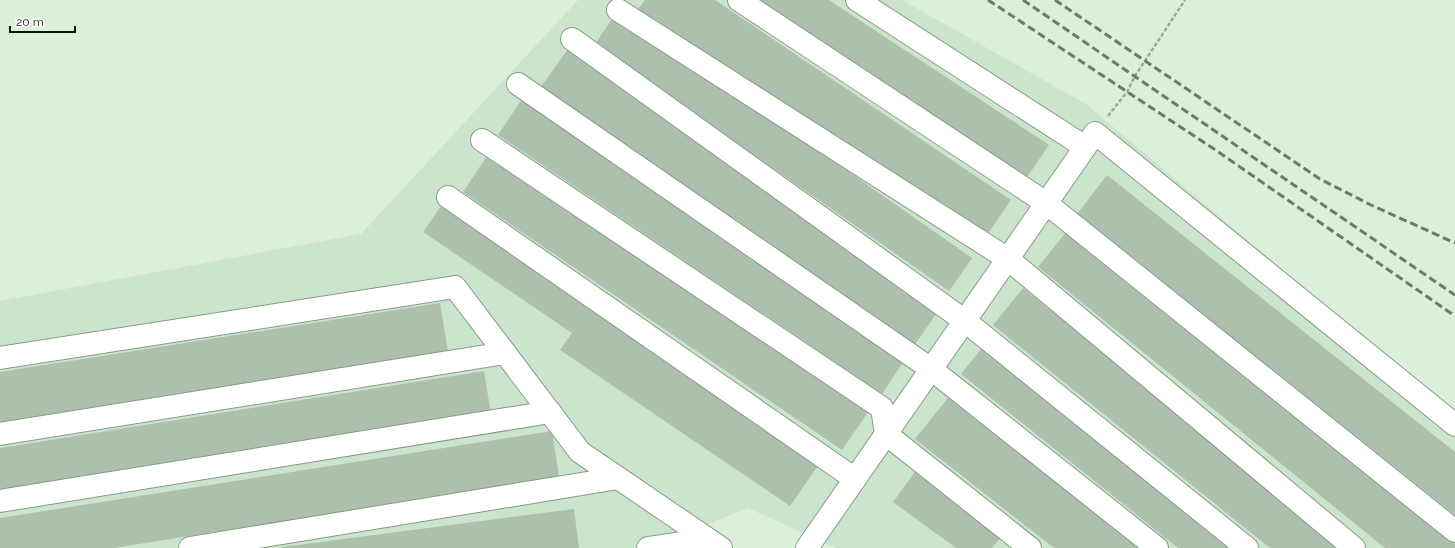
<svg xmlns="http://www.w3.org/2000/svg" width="1455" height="548" font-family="Raleway,sans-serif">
<rect width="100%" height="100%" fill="#dbefdb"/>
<path fill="#cbe5cc" d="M578,0H902L1086,104L1455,415V548H836L748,508L650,548H0V301L361,234Z"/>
<g fill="#adc0ad">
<path d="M645,0H715L1011,200L982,242L638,9Z"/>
<path d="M746,0H829L1049,145L1023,183Z"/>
<path d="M618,10L972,258L949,291L595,44Z"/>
<path d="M568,49L941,307L914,346L540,88Z"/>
<path d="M522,99L906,358L882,394L498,135Z"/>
<path d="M489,153L869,411L842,450L463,192Z"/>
<path d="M1107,175L1455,452V515L1077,214Z"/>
<path d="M441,206L820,463L790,506L560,350L572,333L423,232Z"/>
<path d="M1067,231L1455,544V548H1385L1038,267Z"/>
<path d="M1023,288L1346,548H1270L993,325Z"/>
<path d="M440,303L448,351L0,422V372Z"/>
<path d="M985,344L1239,548H1178L961,374Z"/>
<path d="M484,371L492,420L0,497V448Z"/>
<path d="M948,398L1139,548H1054L915,439Z"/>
<path d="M552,431L559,477L114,548H0V518Z"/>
<path d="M920,465L1007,529L992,548H956L893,502Z"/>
<path d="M574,509L579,548H282V547Z"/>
</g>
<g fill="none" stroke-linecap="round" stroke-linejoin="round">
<defs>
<g id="minor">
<path d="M739,0L1046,203L1455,531"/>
<path d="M857,0L1085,147"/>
<path d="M618,10L1008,259L1354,548"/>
<path d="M572,39L965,321L1247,548"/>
<path d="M518,84L931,369L1157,548"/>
<path d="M482,140L882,408L886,434L1030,548"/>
<path d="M448,197L855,479"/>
<path d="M0,358L455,287L580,452L721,548"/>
<path d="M0,434L505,353"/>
<path d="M0,501L550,412"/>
<path d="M190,548L618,478"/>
<path d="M648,548L707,539"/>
<path d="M807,548L1095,133L1455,425"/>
</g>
</defs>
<use href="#minor" stroke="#889b89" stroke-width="24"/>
<path stroke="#9bab9b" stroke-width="2.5" stroke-dasharray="4 2" stroke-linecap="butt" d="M1108,116L1127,92L1135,76L1185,0"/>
<use href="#minor" stroke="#fff" stroke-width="22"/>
<g stroke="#6c796c" stroke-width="3" stroke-dasharray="8 4" stroke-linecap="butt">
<path d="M988,0L1217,151L1455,316"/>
<path d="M1023,0L1455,295"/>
<path d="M1055,0L1320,179L1371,205L1455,243"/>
</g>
</g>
<path d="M10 26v6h65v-6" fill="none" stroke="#0c130c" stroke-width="2"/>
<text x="16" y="26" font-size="12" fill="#0c130c" stroke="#ffffff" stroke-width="3" paint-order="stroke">20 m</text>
</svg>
